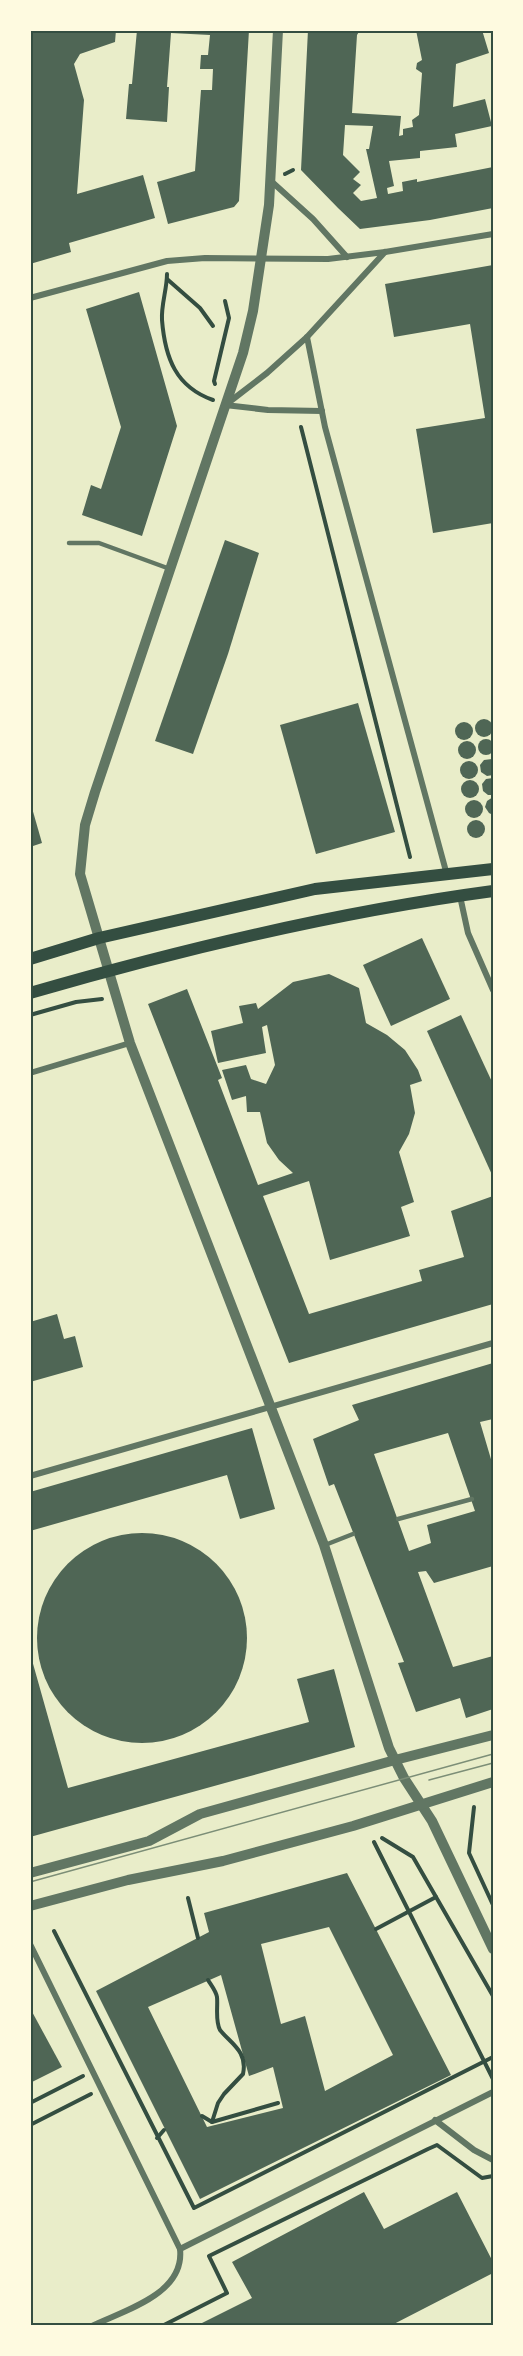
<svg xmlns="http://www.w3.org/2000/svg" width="523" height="2356" font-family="Overpass,sans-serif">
<rect width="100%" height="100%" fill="#e9edc9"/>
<g fill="#4f6655" fill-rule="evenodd">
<path d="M30,30H116L115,42L80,54L74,64L84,100L77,194L143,175L155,218L69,243L71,252L30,264L32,111L30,110Z"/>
<path d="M137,30H249L239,201L234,207L168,224L157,182L195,171L201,90H212L213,69H200L201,55H208L210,35L171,33L167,87H169L167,122L126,119L129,84H132Z"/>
<path d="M308,30H360L357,35L352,113L401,116L399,136L403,135V129L413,127L412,120L419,115L422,73L416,69L417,63L422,60L416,30H482L489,53L456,64L453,107L485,99L492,126L455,134L457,147L420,151V158L389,161L394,186L387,188L388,194L403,191L402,182L417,179V182L493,167V208L430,220L360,229L338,208L301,170ZM345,125L373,126L369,149H366L377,198L361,201L353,193L361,185L353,179L360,172L343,155Z"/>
<path d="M493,265V523L433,533L416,429L485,418L470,324L394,337L385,284Z"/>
<path d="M139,292L177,426L142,536L82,515L91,485L101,489L121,427L86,309Z"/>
<path d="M225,540L259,553L228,654L193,754L155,741Z"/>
<path d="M358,703L395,832L316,854L280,725Z"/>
<circle cx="484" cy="728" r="9"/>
<circle cx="464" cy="731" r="9"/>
<circle cx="486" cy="747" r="8"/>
<circle cx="467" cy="750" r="9"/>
<path d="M492,759L493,775L487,776L481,772L480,765L484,760Z"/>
<circle cx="469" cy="770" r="9"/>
<path d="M493,778V795H488L483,791L482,784L486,779Z"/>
<circle cx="470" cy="789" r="9"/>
<path d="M493,797V815L489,813L485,807L487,801Z"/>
<circle cx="474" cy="809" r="9"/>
<path d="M30,801L42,843L30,847Z"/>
<circle cx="476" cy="829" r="9"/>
<path d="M422,938L450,999L391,1026L363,965Z"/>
<path d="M329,974L359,988L366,1023L387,1035L405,1050L418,1070L422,1081L410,1085L415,1113L409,1134L399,1152L414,1202L401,1207L410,1236L330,1260L309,1181L263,1196L309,1314L422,1281L419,1270L464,1257L451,1211L493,1196V1304L289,1363L148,1004L187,989L222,1078L218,1080L258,1185L293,1173L279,1160L267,1143L260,1112H247L246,1096L232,1100L222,1070L246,1065L251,1079L266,1084L275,1065L267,1025L262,1027L266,1053L218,1063L211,1031L243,1023L239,1006L256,1003L258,1009L293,982Z"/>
<path d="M461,1015L493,1084V1177L427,1031Z"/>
<path d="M57,1314L64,1339L75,1336L83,1367L30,1382V1322Z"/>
<path d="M493,1363V1419L480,1422L493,1466V1566L434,1583L426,1571L418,1572L453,1667L493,1656V1709L466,1718L460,1698L416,1712L398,1663L404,1662L334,1484L329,1486L313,1439L359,1420L352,1405ZM448,1433L475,1511L427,1525L431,1543L409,1551L374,1454Z"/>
<path d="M252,1428L275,1509L240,1519L227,1475L30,1531V1492Z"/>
<circle cx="142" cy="1638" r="105"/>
<path d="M30,1653L68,1788L309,1722L297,1679L334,1669L355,1747L30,1837Z"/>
<path d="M347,1873L451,2075L200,2199L96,1991L209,1932L204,1913ZM329,1927L393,2055L325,2091L305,2016L281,2024L261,1944ZM221,1975L249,2076L273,2067L283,2108L207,2127L148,2007Z"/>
<path d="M30,2008L62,2067L30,2083Z"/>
<path d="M364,2192L384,2229L457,2192L493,2262V2273L390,2326H196L252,2298L232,2262Z"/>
</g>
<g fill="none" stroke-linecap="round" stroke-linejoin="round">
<g stroke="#344e41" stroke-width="4">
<path d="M285,174L293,170"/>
<path d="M167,274C167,289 161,305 162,320C165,358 176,387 213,400"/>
<path d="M167,279L200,308L213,326"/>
<path d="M215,384L214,381L229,318L225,301"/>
<path d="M301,427L410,857"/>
<path d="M30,1015L76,1002L102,999"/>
<path d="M474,1807L469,1853L493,1905"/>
<path d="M382,1838L413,1857L493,1996"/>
<path d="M374,1842L493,2079"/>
<path d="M188,1898L198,1938"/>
<path d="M376,1929L436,1897"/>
<path d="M54,1931L194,2208L493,2057"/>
<path d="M208,1980C211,1985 216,1991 217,1997C218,2007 215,2021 220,2030C230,2043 248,2051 243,2074L224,2094L218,2103L212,2122"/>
<path d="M30,2103L83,2076"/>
<path d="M202,2116L212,2122L278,2103"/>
<path d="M30,2125L91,2094"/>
<path d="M157,2138L164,2130"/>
<path d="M162,2326L227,2293L209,2256L428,2149L437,2145L482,2178L493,2176"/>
</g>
<g stroke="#617663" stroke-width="4.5">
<path d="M69,543H99L170,569"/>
<path d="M398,1519L472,1499"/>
<path d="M325,1545L353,1534"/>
</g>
<g stroke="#617663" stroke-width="6">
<path d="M271,181L313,219L347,257"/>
<path d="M30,298L167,261L205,258L328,259L385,252L493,234"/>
<path d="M307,337L325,427L447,875"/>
<path d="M228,403L267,373L307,337L385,252"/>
<path d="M225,405L268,410L322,411"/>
<path d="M460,896L468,933L493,990"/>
<path d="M30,1073L130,1043"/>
<path d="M30,1476L493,1343"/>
<path d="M30,1944L180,2249C185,2294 125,2310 92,2326"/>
<path d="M435,2120L474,2150L493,2160"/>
<path d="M180,2249L493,2092"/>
</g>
<g stroke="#617663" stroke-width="10">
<path d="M278,30L269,205L253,311L243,353L95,792L85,825L80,874L130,1043L324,1545L389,1748L404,1778L432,1821L493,1949"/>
<path d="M30,1873L149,1841L200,1814L395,1760L493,1735"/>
<path d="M30,1906L128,1880L223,1861L353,1826L493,1782"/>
</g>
<g stroke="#344e41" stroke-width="12">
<path d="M30,959L99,938L315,889L493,869"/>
<path d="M30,993C182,949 336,912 493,891"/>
</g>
<g stroke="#7c8e77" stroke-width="1.5">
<path d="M429,1780L493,1763"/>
<path d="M30,1882L493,1754"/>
</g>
</g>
<rect width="523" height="2356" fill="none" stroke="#fefae0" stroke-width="63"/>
<rect x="32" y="32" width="460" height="2292" fill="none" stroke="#344e41" stroke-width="2"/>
</svg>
